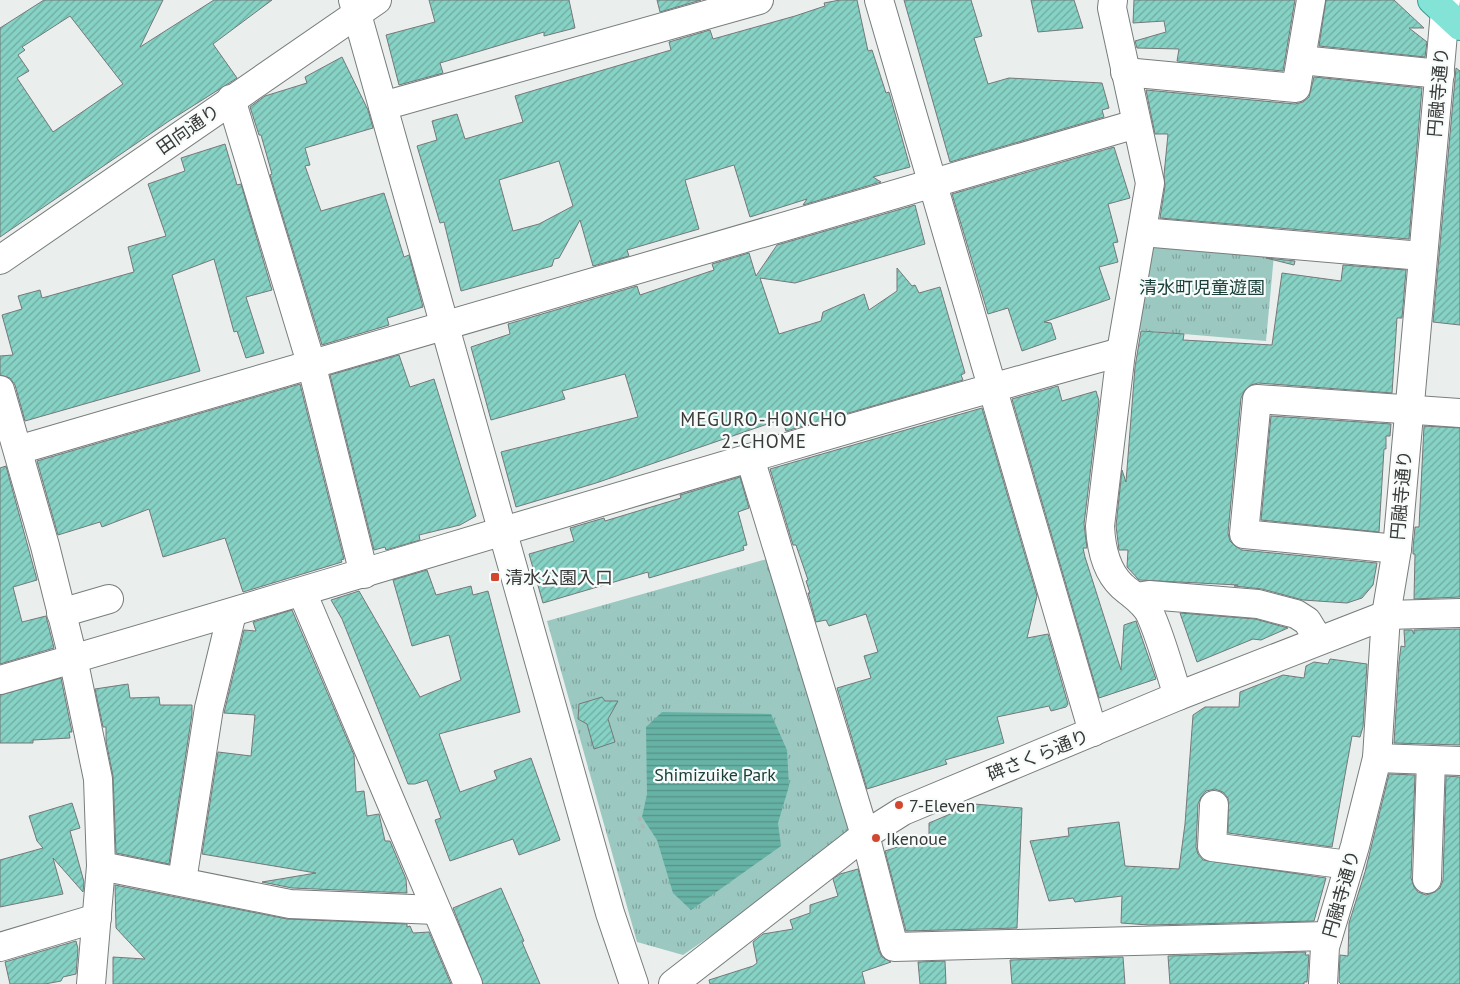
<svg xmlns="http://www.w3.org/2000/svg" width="1460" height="984" font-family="'PT Sans','Noto Sans JP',sans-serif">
<defs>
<pattern id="grass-tufts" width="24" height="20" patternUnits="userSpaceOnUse" patternTransform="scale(1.25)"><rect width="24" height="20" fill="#9bc8c0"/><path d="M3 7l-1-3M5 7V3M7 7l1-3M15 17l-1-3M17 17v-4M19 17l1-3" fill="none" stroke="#7fa39d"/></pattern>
<pattern id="water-rules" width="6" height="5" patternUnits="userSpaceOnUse" patternTransform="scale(1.25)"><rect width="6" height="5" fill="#66b2a5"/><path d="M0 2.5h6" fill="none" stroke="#559287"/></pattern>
<pattern id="building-hatch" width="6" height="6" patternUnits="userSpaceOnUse" patternTransform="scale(1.25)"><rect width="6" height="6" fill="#86d2c5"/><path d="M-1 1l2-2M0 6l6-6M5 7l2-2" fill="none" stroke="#6faba1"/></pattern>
</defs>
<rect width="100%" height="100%" fill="#eaefee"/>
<g fill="url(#grass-tufts)">
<path d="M1142,232L1275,244L1266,341L1125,329Z"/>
<path d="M774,557L860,833L683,955L637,942L547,621Z"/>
</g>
<path fill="url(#water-rules)" d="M662,712L771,714L787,750L789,786L778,823L781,846L691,910L673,893L657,840L642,817L647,794L646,727Z"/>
<g fill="url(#building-hatch)" stroke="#757978" fill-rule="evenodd">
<path d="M44,0H163L140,47L214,0H272L213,44L237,78L169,121L0,237V28ZM70,16L123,84L53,132L17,78L29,71L18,55L25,50L22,47Z"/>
<path d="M429,0H569L575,28L544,36V32L440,63L443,73L399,85L386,35L435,22Z"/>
<path d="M657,0H701L660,12Z"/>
<path d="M840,0H857L868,51L872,50L886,93L889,92L910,167L873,177L881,182L803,205L807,199L750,217L734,165L685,180L699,229L627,250L629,256L593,266L580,220L559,258L554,259L552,266L461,291L444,222L440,223L417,146L437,140L432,121L457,114L465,139L523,122L515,96L671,50L669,42L710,30L713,39L795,16L825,6L824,3ZM559,161L573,206L539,224L513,231L499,180Z"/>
<path d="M904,0H971L982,36L974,38L988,84L1009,78L1102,83L1109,108L1102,110L1104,117L950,162Z"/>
<path d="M1031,0H1074L1083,28L1038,32Z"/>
<path d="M1134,0H1295L1283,71L1177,61L1179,49L1137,48L1135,41L1166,32L1164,21L1133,23Z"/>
<path d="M1326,0H1394L1424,28H1409L1427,42L1425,57L1319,46Z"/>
<path d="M342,57L368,110L373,128L305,148L310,165L305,166L321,211L384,193L404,257L409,255L423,307L387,318L389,325L322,345L270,175L272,174L261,135H259L250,107L265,96L307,83L305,77Z"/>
<path d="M1456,68L1460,71V325L1433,322Z"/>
<path d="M1314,77L1422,88L1409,239L1160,218L1165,186L1164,175L1168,134H1155L1146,90L1295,104L1303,102L1309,97Z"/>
<path d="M225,144L237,185L241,184L272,290L246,297L264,353L246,358L237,331L234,332L214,259L172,275L200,371L25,421L15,385L10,378L0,375V356L13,355L2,315L22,309L18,296L40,290L42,298L134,272L128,247L166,236L148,184L185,171L181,158Z"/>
<path d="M1114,147L1130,198L1108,204L1118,242L1113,243L1118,262L1099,267L1110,299L1044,322L1051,323L1056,339L1022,351L1008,308L988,314L952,194Z"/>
<path d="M915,205L925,244L795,283L760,278L779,334L821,321L823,312L864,294L869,310L897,291V268L912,286L915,285L919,293L940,287L965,373L961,375L963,380L786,431L782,419L596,483L516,507L501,452L638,417L625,374L562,391L565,399L491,420L471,347L510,334L508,324L637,286L640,295L714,270L712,264L749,253L756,276L777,245Z"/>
<path d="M1266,258L1295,261L1294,265Z"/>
<path d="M1343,265L1406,270L1402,318H1397L1392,393L1258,383L1251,385L1245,390L1241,398L1228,533L1230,541L1235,546L1242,550L1377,563L1373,585L1362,598L1347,603L1303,600L1262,589L1234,586L1238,585L1139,580L1127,567L1128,550H1119L1116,526L1122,470L1126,482L1135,367L1141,331L1184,334L1183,340L1272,345L1282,273L1341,281Z"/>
<path d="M399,355L410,387L434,379L476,516L460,525L419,535L420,540L386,550L385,547L374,550L330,375Z"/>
<path d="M300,384L344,559L341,560L342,562L243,592L225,538L163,557L149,509L102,527L100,522L58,535L37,461Z"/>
<path d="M1058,386L1062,401L1096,391L1099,401L1084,524L1087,548H1083L1085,557L1121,670L1124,625L1136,621L1156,679L1099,698L1012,399Z"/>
<path d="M982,408L1037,596L1027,638L1048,634L1068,704L1066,707L1051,711L1049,706L997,717L1004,743L945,760L947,764L867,789L837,688L871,678L864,656L878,652L866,614L829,626L826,620L816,622L808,593H810L806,581L808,580L796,545H793L770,469Z"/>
<path d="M1271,416L1391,424L1390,436H1386V449H1384L1379,532L1261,520Z"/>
<path d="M1424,426L1460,428V597L1414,599L1415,554H1413V548L1415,527H1419Z"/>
<path d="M6,466L37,580L13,587L22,622L46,616L54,648L0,664V468Z"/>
<path d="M740,477L749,508L738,512L747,545L743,546L744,550L649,578L648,572L543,603L529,554L574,541L570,528L604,518L605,521L681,498L680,495Z"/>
<path d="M427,570L436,595L471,586L473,595L488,591L520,712L439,734L460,792L497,779L494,771L531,758L560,840L519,855L513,839L450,861L435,820L441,818L427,780L415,784H408L342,619L331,600L359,591L420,697L461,680L449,635L412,646L393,580Z"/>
<path d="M292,610L354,755L356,792L364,791L367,816L379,814L385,841H390L406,879L407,893L292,888L262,882L316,873L202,854L218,752L251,756L255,715L224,713L244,630L256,631L253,622Z"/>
<path d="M1180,613L1255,619L1288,628L1261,640L1253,639L1197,662Z"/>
<path d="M1460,629V745L1394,743L1399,662L1401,646L1405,647L1404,630H1412L1414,634V630Z"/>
<path d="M1330,659L1367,664L1363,727L1360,737L1352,736L1332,847L1228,833V798L1223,792L1215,789L1206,791L1201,797L1198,804L1196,847L1198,854L1203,860L1326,878L1314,921L1149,925L1121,923L1122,896L1075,902L1073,898L1049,901L1030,841L1069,836L1068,828L1119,822L1125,866L1179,869L1185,824L1193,715L1205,707H1239L1240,692L1283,675L1304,678L1306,666L1314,662L1328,664Z"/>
<path d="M61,678L72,732H69L70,738L33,740V743H0V695Z"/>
<path d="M128,684L130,698L159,697L160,705H192V714L169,864L116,853L113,776L106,741V727H103L95,689Z"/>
<path d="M602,697L605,701H618L608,719L615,742L594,749L587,724L578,719L579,704Z"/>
<path d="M1389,774L1415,775L1411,878L1414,887L1418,892L1426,895L1435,892L1440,888L1443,880L1446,776L1460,777V984H1341L1339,982L1340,955L1348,956L1349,923L1365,872Z"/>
<path d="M72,803L80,828L70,831L84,882L83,892L53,858L63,894L0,907V860L43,848L37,841L29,816Z"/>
<path d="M974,804L1022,808L1017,928L906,931L885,851L929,837V823Z"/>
<path d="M858,869L879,951L882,957L891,962L862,972L865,984H710L709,980L753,966L757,963L753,942L763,934L793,929L790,920L810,913V905L838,896L833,879L840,874Z"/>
<path d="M115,885L287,919L407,924V927L410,926L413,933L429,932L451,984H113V957L145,959L116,928Z"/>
<path d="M501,888L524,941L522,942L540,984H483L453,908Z"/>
<path d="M76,941L78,949L76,974L63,977L61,981L45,984H10L5,962Z"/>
<path d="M1306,952L1305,955H1309L1307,982H1304V984H1170L1168,956Z"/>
<path d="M1123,957L1125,984H1012L1010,960Z"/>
<path d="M945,961L946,984H920L918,962Z"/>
</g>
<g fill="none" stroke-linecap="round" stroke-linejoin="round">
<defs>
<g id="minor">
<path d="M353,0L610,913L634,984"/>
<path d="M879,0L1093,732"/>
<path d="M1113,0L1112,8L1150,183L1121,352L1100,526C1101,547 1106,571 1122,586C1132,595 1146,603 1151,616C1162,641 1169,669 1178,696"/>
<path d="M1301,60L1440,74"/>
<path d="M1125,72L1296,88L1311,0"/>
<path d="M231,99L311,363L364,574"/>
<path d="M383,106L759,0"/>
<path d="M1142,232L1422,256"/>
<path d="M0,260L377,0"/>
<path d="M0,390L45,546L73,658L98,779L101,866L91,984"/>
<path d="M18,450L1136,124"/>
<path d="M750,458L865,835L894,947L1328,936"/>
<path d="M1397,549L1244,534L1257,399L1460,413"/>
<path d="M302,592L468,984"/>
<path d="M1137,597L1149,595L1258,604L1296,614L1307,621L1318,639"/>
<path d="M61,613L109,599"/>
<path d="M0,680C374,572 746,455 1121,352"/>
<path d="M1377,758L1460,761"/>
<path d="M1214,805L1212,847L1349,865"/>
<path d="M101,866L290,904L436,910"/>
<path d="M1427,879L1431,760"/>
<path d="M182,881L209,708L232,613"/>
<path d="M0,947L97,918"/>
<path d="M673,984L865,835L903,811L1178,696L1386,615L1460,613"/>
<path d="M1323,984L1325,947L1355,846L1377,758L1386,615L1397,549L1446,0"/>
</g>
<path id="major" d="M1432,0L1460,26"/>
</defs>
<use href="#minor" stroke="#787d7c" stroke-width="30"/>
<use href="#major" stroke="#329c8e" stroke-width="30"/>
<path stroke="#b1b5b4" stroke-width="3" stroke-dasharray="4 4" stroke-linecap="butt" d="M639,817L644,830"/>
<use href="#minor" stroke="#fff" stroke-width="28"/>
<use href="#major" stroke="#82e3d6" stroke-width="28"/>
</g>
<g fill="#d34730" stroke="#f7fcfb" stroke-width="2">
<rect x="490" y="572" width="10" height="10" rx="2.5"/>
<circle cx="899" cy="805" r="5"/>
<circle cx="876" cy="838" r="5"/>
</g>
<g text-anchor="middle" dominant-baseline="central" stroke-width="4.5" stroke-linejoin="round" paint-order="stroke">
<g font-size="18" fill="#383a39" stroke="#f7fcfb">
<text transform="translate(1438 92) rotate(-85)">円融寺通り</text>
<text transform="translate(188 129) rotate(-35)">田向通り</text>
<text transform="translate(1401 495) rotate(-85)">円融寺通り</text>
<text transform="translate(1038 755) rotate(-22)">碑さくら通り</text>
<text transform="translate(1341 894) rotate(-74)">円融寺通り</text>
</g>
<g font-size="18" fill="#1b403a" stroke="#f7fcfb">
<text x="1202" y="287">清水町児童遊園</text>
<text x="715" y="774">Shimizuike Park</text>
</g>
<g font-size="18" fill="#383a39" stroke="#f7fcfb" text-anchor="start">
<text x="505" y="577">清水公園入口</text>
<text x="909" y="805">7-Eleven</text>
<text x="886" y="838">Ikenoue</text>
</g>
<g font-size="19" letter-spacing="1" fill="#383a39" stroke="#f7fcfb">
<text x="764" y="419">MEGURO-HONCHO<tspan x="764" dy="22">2-CHOME</tspan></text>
</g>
</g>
</svg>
